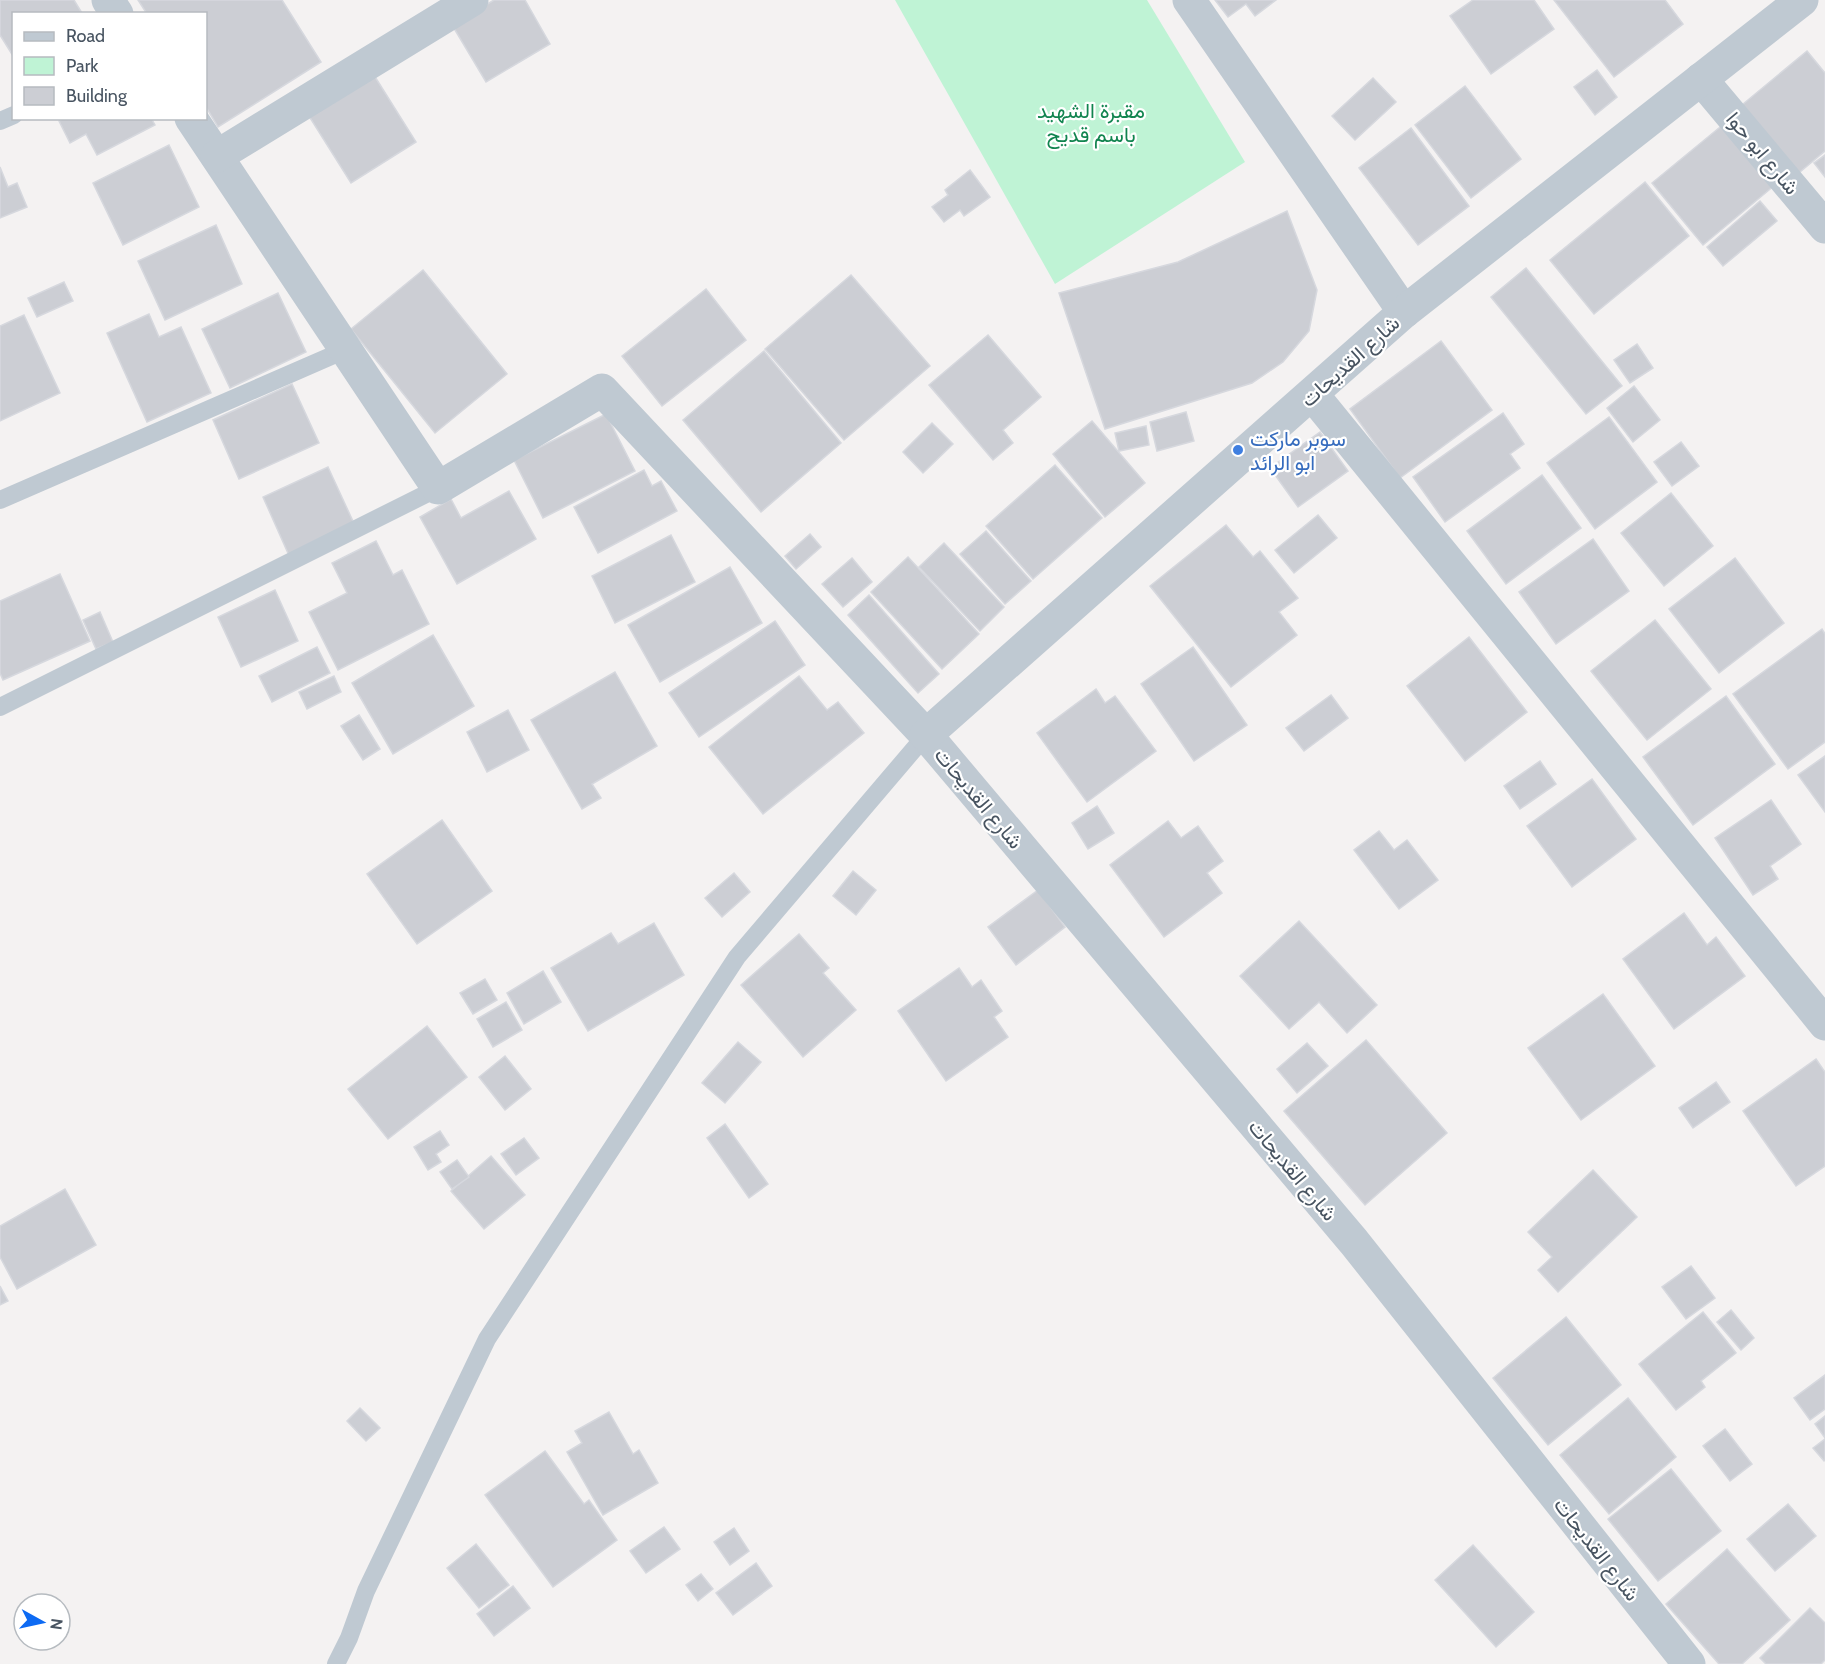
<svg xmlns="http://www.w3.org/2000/svg" width="1825" height="1664" font-family="Cabin,Vazirmatn,sans-serif">
<rect width="100%" height="100%" fill="#f4f2f2"/>
<path fill="#bff3d5" d="M895,0H1147L1245,162L1055,284Z"/>
<g fill="#ccced4" stroke="#d6d8de" stroke-width="1.5">
<path d="M0,0H74L82,13L14,14L13,56L0,35Z"/>
<path d="M138,0H282L321,62L218,127L206,107V14H147Z"/>
<path d="M494,0H525L550,44L486,82L452,25Z"/>
<path d="M1215,0H1276L1255,16L1246,4L1228,17Z"/>
<path d="M1473,0H1534L1554,29L1491,74L1450,16Z"/>
<path d="M1554,0H1665L1683,24L1614,77Z"/>
<path d="M1807,51L1825,73V151L1794,177L1737,109Z"/>
<path d="M1597,70L1617,97L1595,115L1574,87Z"/>
<path d="M372,72L416,142L351,183L307,113Z"/>
<path d="M1373,78L1396,102L1355,140L1332,116Z"/>
<path d="M1465,86L1521,159L1471,198L1415,125Z"/>
<path d="M64,118H151L155,125L97,155L86,134L70,143L59,121Z"/>
<path d="M1725,123L1775,185L1703,245L1652,183Z"/>
<path d="M1411,128L1469,206L1418,245L1359,168Z"/>
<path d="M169,145L199,207L123,245L93,183Z"/>
<path d="M1825,155V177L1814,163Z"/>
<path d="M0,167L8,187L17,183L27,207L0,218Z"/>
<path d="M970,170L990,197L964,216L960,210L944,222L932,207L948,195L945,190Z"/>
<path d="M1645,182L1689,236L1594,314L1550,260Z"/>
<path d="M1760,201L1777,221L1723,266L1707,247Z"/>
<path d="M1287,211L1317,290L1309,331L1283,362L1252,383L1105,429L1059,293L1178,262Z"/>
<path d="M216,225L242,284L165,320L138,261Z"/>
<path d="M1526,268L1622,386L1586,414L1491,297Z"/>
<path d="M423,270L507,374L435,433L351,329Z"/>
<path d="M851,275L930,366L844,440L765,349Z"/>
<path d="M64,282L73,301L37,317L28,298Z"/>
<path d="M706,289L746,340L662,406L622,356Z"/>
<path d="M278,293L306,352L230,388L202,329Z"/>
<path d="M149,314L159,337L181,327L211,393L147,422L107,333Z"/>
<path d="M24,315L60,393L0,421V326Z"/>
<path d="M988,335L1041,397L1003,430L1013,443L993,460L929,385Z"/>
<path d="M1441,341L1492,410L1400,478L1350,409Z"/>
<path d="M1637,344L1653,368L1630,383L1614,360Z"/>
<path d="M764,351L841,443L761,512L683,420Z"/>
<path d="M292,384L319,443L239,479L213,420Z"/>
<path d="M1634,386L1660,420L1633,442L1607,408Z"/>
<path d="M1186,412L1194,441L1157,451L1150,422Z"/>
<path d="M1503,413L1524,444L1510,454L1520,468L1445,522L1413,477Z"/>
<path d="M606,414L635,471L543,518L514,460Z"/>
<path d="M1609,417L1657,482L1595,529L1547,463Z"/>
<path d="M1092,421L1145,483L1105,517L1053,454Z"/>
<path d="M932,423L953,444L923,473L903,452Z"/>
<path d="M1146,426L1149,445L1119,451L1115,433Z"/>
<path d="M1320,432L1348,471L1298,507L1270,468Z"/>
<path d="M1681,442L1699,466L1672,486L1654,462Z"/>
<path d="M1055,465L1102,518L1033,579L986,526Z"/>
<path d="M328,467L357,530L291,560L263,497Z"/>
<path d="M644,470L652,486L661,481L677,511L598,553L574,507Z"/>
<path d="M1542,475L1581,528L1506,584L1467,531Z"/>
<path d="M509,491L536,539L457,584L420,517L451,499L461,518Z"/>
<path d="M1671,493L1713,546L1664,586L1621,533Z"/>
<path d="M1318,515L1337,538L1294,573L1275,550Z"/>
<path d="M1226,525L1253,557L1260,551L1298,598L1279,612L1297,635L1231,687L1150,586Z"/>
<path d="M986,531L1031,581L1005,604L960,554Z"/>
<path d="M810,534L821,547L796,569L785,556Z"/>
<path d="M671,535L695,582L615,623L592,576Z"/>
<path d="M1593,539L1629,591L1556,644L1519,592Z"/>
<path d="M376,541L393,575L402,570L429,624L338,670L309,612L347,593L332,563Z"/>
<path d="M944,543L1004,607L980,631L919,567Z"/>
<path d="M908,557L979,634L942,669L871,592Z"/>
<path d="M852,558L872,582L843,607L822,584Z"/>
<path d="M1735,558L1784,623L1719,673L1669,609Z"/>
<path d="M730,567L762,623L660,682L628,625Z"/>
<path d="M60,574L90,641L3,680L0,673V601Z"/>
<path d="M275,590L298,641L241,667L218,617Z"/>
<path d="M869,595L939,674L918,693L848,615Z"/>
<path d="M100,612L113,642L96,649L83,620Z"/>
<path d="M1655,620L1711,689L1647,740L1591,671Z"/>
<path d="M775,621L805,665L699,737L669,693Z"/>
<path d="M1822,629L1825,634V742L1788,769L1733,694Z"/>
<path d="M433,635L474,706L393,754L352,683Z"/>
<path d="M1469,637L1527,712L1465,761L1407,686Z"/>
<path d="M317,647L330,673L272,702L259,676Z"/>
<path d="M1193,647L1247,725L1194,761L1141,684Z"/>
<path d="M615,672L657,746L592,784L601,798L582,809L531,720Z"/>
<path d="M334,676L341,692L307,709L299,692Z"/>
<path d="M799,676L827,710L838,702L864,733L763,814L709,747Z"/>
<path d="M1096,689L1105,703L1115,696L1156,751L1087,802L1037,733Z"/>
<path d="M1331,695L1348,718L1304,751L1286,728Z"/>
<path d="M1726,696L1775,764L1693,825L1643,757Z"/>
<path d="M508,710L529,750L487,772L467,732Z"/>
<path d="M359,715L380,749L363,760L341,726Z"/>
<path d="M1825,756V812L1798,775Z"/>
<path d="M1540,761L1556,784L1520,809L1504,786Z"/>
<path d="M1592,779L1636,839L1572,887L1527,826Z"/>
<path d="M1771,800L1801,844L1770,866L1778,879L1753,895L1715,838Z"/>
<path d="M1097,806L1114,833L1088,849L1072,823Z"/>
<path d="M442,820L492,891L417,944L367,874Z"/>
<path d="M1168,821L1181,838L1198,826L1223,861L1207,873L1222,893L1164,937L1110,865Z"/>
<path d="M1379,831L1394,850L1407,840L1438,880L1399,909L1354,850Z"/>
<path d="M853,871L876,890L856,915L833,896Z"/>
<path d="M734,873L750,892L722,917L705,898Z"/>
<path d="M1038,890L1065,927L1016,965L988,927Z"/>
<path d="M1684,913L1707,945L1716,937L1745,976L1674,1029L1623,959Z"/>
<path d="M1299,921L1377,1005L1347,1033L1319,1002L1289,1029L1240,976Z"/>
<path d="M654,923L684,975L588,1031L551,968L611,933L618,944Z"/>
<path d="M799,934L829,968L823,973L856,1010L803,1057L741,985Z"/>
<path d="M959,968L972,987L981,980L1002,1011L994,1017L1008,1037L946,1081L898,1011Z"/>
<path d="M543,971L561,1002L524,1024L507,993Z"/>
<path d="M485,979L497,1000L473,1014L460,993Z"/>
<path d="M1603,994L1655,1066L1581,1120L1528,1048Z"/>
<path d="M506,1002L522,1030L493,1047L477,1019Z"/>
<path d="M427,1026L467,1077L388,1139L348,1089Z"/>
<path d="M1366,1040L1447,1133L1365,1205L1284,1111Z"/>
<path d="M738,1042L761,1062L725,1103L702,1083Z"/>
<path d="M1307,1043L1328,1066L1297,1093L1277,1069Z"/>
<path d="M505,1056L531,1089L505,1110L479,1077Z"/>
<path d="M1816,1059L1825,1072V1166L1796,1186L1743,1111Z"/>
<path d="M1716,1082L1730,1102L1693,1128L1679,1108Z"/>
<path d="M725,1124L768,1184L749,1198L707,1138Z"/>
<path d="M440,1131L449,1145L436,1154L441,1162L428,1170L414,1147Z"/>
<path d="M524,1138L539,1158L516,1175L501,1154Z"/>
<path d="M491,1156L525,1195L484,1229L451,1191Z"/>
<path d="M457,1160L469,1177L452,1189L440,1172Z"/>
<path d="M1593,1170L1637,1217L1558,1292L1538,1270L1552,1257L1528,1232Z"/>
<path d="M65,1189L96,1245L17,1289L0,1257V1226Z"/>
<path d="M1691,1266L1715,1298L1686,1319L1662,1287Z"/>
<path d="M0,1286L8,1301L0,1305Z"/>
<path d="M1731,1310L1754,1338L1741,1350L1717,1322Z"/>
<path d="M1703,1312L1736,1353L1701,1381L1705,1387L1676,1410L1639,1364Z"/>
<path d="M1566,1317L1621,1385L1548,1445L1493,1378Z"/>
<path d="M1825,1375V1409L1810,1420L1794,1398Z"/>
<path d="M1628,1398L1676,1457L1609,1514L1560,1455Z"/>
<path d="M360,1408L380,1428L366,1441L347,1421Z"/>
<path d="M609,1412L633,1454L639,1450L658,1483L603,1515L567,1452L582,1443L575,1431Z"/>
<path d="M1825,1416V1438L1815,1424Z"/>
<path d="M1725,1429L1752,1464L1730,1481L1703,1446Z"/>
<path d="M1825,1439V1460L1824,1461L1813,1448Z"/>
<path d="M545,1451L584,1504L589,1500L617,1540L553,1587L485,1495Z"/>
<path d="M1671,1469L1721,1531L1658,1581L1608,1519Z"/>
<path d="M1788,1504L1816,1536L1775,1571L1747,1539Z"/>
<path d="M664,1527L680,1549L646,1573L630,1551Z"/>
<path d="M734,1528L749,1551L730,1565L714,1542Z"/>
<path d="M476,1544L509,1585L479,1608L447,1568Z"/>
<path d="M1473,1545L1534,1612L1496,1647L1435,1580Z"/>
<path d="M1727,1549L1790,1620L1742,1664H1719L1666,1604Z"/>
<path d="M756,1563L772,1586L733,1615L716,1593Z"/>
<path d="M701,1574L713,1589L698,1601L686,1585Z"/>
<path d="M513,1586L530,1608L494,1636L477,1614Z"/>
<path d="M1810,1608L1825,1623V1660L1821,1664H1766L1760,1658Z"/>
</g>
<g fill="none" stroke-linecap="round" stroke-linejoin="round">
<g stroke="#bfc9d2" stroke-width="18">
<path d="M0,121L14,115"/>
<path d="M0,500L345,350"/>
<path d="M0,707L438,488"/>
<path d="M336,1664L349,1638L366,1591L487,1339L737,957L926,735"/>
</g>
<g stroke="#bfc9d2" stroke-width="33">
<path d="M108,0L117,14"/>
<path d="M1189,0L1404,312"/>
<path d="M1701,79L1825,227"/>
<path d="M191,118L438,488L602,390L926,735L1354,1242L1689,1664"/>
<path d="M217,156L472,0"/>
<path d="M1312,394L1825,1024"/>
</g>
<path stroke="#bfc9d2" stroke-width="33" d="M926,735L1404,312L1802,0"/>
</g>
<circle fill="#3f7fe0" stroke="#fff" stroke-width="2" cx="1238" cy="450" r="6"/>
<g text-anchor="middle" dominant-baseline="central" stroke-width="4.5" stroke-linejoin="round" paint-order="stroke">
<g font-size="21" fill="#11844f" stroke="#fff">
<text x="1091" y="110">مقبرة الشهيد<tspan x="1091" dy="24">باسم قديح</tspan></text>
</g>
<g font-size="21" fill="#485461" stroke="#fff">
<text transform="translate(1763 153) rotate(50)">شارع ابو حوا</text>
<text transform="translate(1350 361) rotate(-42)">شارع القديحات</text>
<text transform="translate(979 798) rotate(50)">شارع القديحات</text>
<text transform="translate(1293 1170) rotate(50)">شارع القديحات</text>
<text transform="translate(1597 1549) rotate(52)">شارع القديحات</text>
</g>
<g font-size="21" fill="#366cbe" stroke="#fff" text-anchor="start">
<text x="1250" y="438">سوبر ماركت<tspan x="1250" dy="24">ابو الرائد</tspan></text>
</g>
</g>
<rect x="12" y="12" width="195" height="108" fill="#ffffff" stroke="#b6bbc0" stroke-width="1.5"/>
<rect x="24" y="32" width="30" height="9" fill="#bfc9d2" stroke="#b6bbc0" stroke-width="1.5"/>
<text x="66" y="42" font-size="18" fill="#485461">Road</text>
<rect x="24" y="57" width="30" height="18" fill="#bff3d5" stroke="#b6bbc0" stroke-width="1.5"/>
<text x="66" y="72" font-size="18" fill="#485461">Park</text>
<rect x="24" y="87" width="30" height="18" fill="#ccced4" stroke="#b6bbc0" stroke-width="1.5"/>
<text x="66" y="102" font-size="18" fill="#485461">Building</text>
<g transform="translate(42 1622) rotate(98)"><circle r="28" fill="#ffffff" stroke="#b6bbc0" stroke-width="1.5"/>
<path d="M0-4.5L10 22L0 15L-10 22Z" fill="#0d6af3"/>
<text y="-9" font-size="16" font-weight="bold" text-anchor="middle" fill="#485461">N</text>
</g>
</svg>
